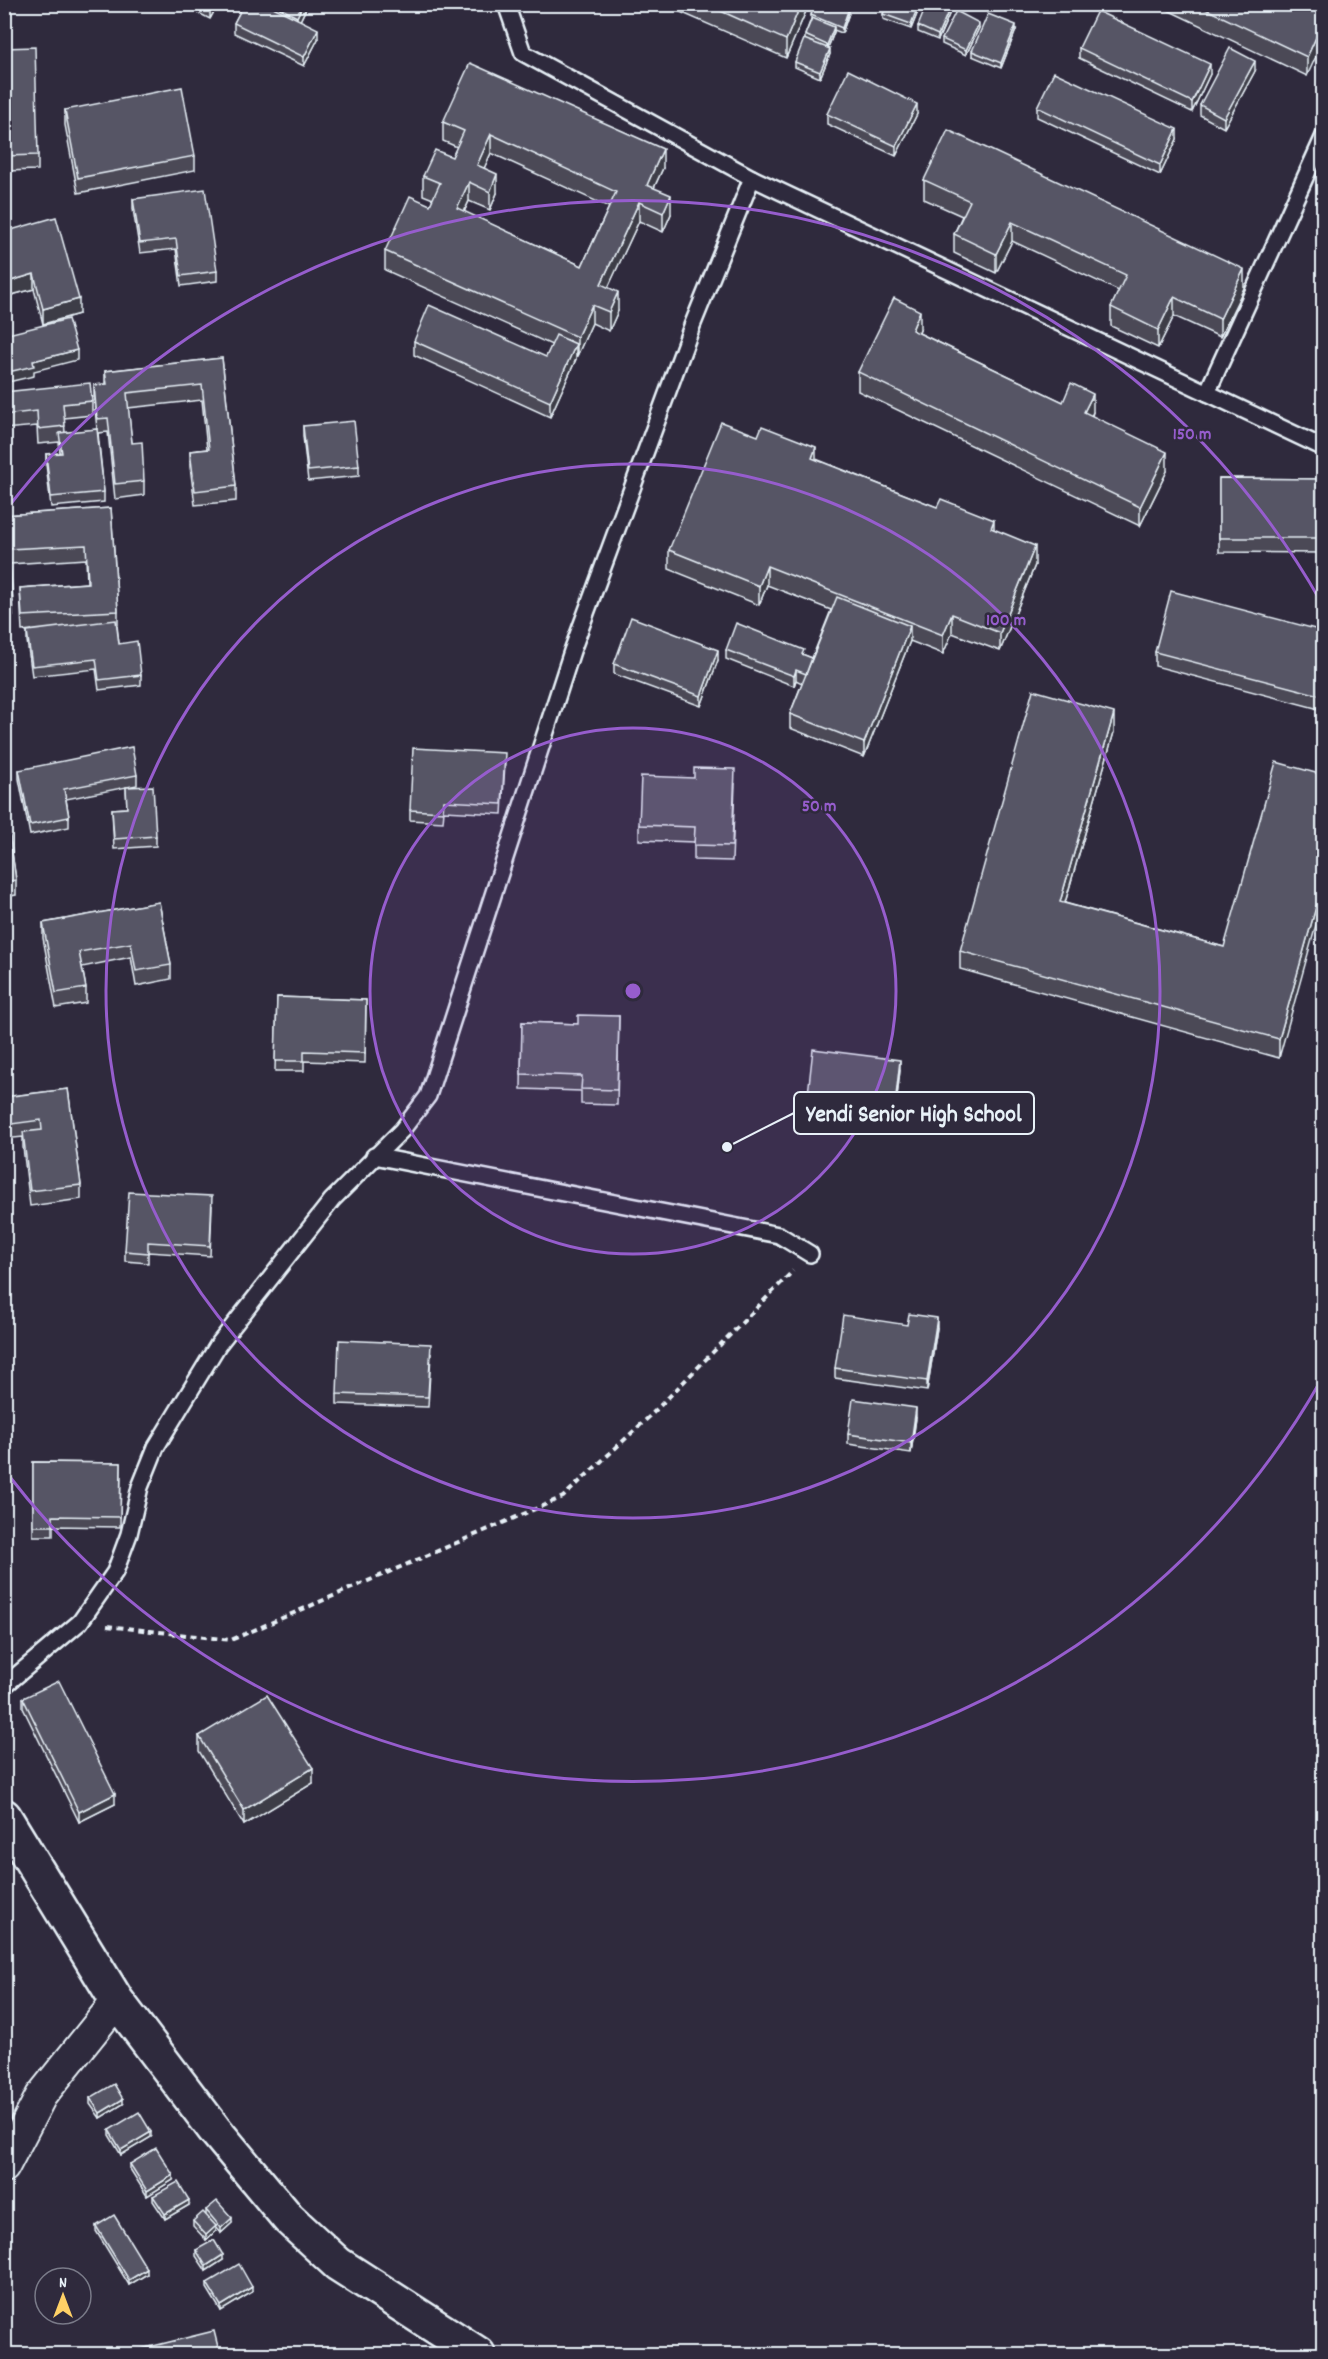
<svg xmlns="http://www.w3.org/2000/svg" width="1328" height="2359" font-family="Dekko,sans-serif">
<rect width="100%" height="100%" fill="#2f2a3d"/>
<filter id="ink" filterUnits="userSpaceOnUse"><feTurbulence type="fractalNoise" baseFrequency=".0167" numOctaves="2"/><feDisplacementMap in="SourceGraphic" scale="12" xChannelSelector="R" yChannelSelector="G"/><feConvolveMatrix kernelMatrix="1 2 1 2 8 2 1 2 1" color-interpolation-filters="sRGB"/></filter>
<g filter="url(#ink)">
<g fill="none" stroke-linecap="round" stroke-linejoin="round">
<defs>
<g id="lane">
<path d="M506,4L523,53L752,178L1324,448"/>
<path d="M1207,393L1324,136"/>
<path d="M374,1156L779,1235L810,1254"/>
<path d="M4,1686L80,1622L115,1572L129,1534L140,1487L156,1447L218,1345L332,1200L402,1130L428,1096L572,651L692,326L752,178"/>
</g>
<path id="street" d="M4,2167L41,2096L117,2001"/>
<path id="secondary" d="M4,1816L117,2001L214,2129L288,2218L338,2264L478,2354"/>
</defs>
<use href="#lane" stroke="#e8f1f8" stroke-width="20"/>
<use href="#street" stroke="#e8f1f8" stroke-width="34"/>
<use href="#secondary" stroke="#e8f1f8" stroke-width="38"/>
<path stroke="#e8f1f8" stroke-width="4" stroke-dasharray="6 4.5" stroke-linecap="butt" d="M107,1626L231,1640L563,1497L650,1416L793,1271"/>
<use href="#lane" stroke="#2f2a3d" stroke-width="15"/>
<use href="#street" stroke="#2f2a3d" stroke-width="30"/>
<use href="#secondary" stroke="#2f2a3d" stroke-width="33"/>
</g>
<g fill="#4b4957" stroke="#e8f1f8" stroke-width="1.5" fill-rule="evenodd">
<path d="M181,4H218L210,19Z"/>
<path d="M244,4H308L300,21L318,39L304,66L234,33V23Z"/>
<path d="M662,4H809L786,58Z"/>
<path d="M815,4H846L845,7L849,13L842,33L834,30V32L828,48L830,54L820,78L795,67V62L805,39V35L811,19V15Z"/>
<path d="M887,4H921L911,29L883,19V14Z"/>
<path d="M1155,4H1323L1307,76Z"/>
<path d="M951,10L938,40L918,32V26Z"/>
<path d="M979,28L966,55L942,44V39Z"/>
<path d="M1016,30L1001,68L972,56V51Z"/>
<path d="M4,48L38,155V170L4,171Z"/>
<path d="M1079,48L1210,74L1192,112L1079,58Z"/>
<path d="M1255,71L1224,128L1200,115V105Z"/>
<path d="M1037,107L1177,139L1160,175L1037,117Z"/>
<path d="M65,110L195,156V170L78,193L65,125Z"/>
<path d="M827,114H917L896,156L827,124Z"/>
<path d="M443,122L663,168L654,188L671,214L663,232L639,221L608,287L618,311L609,331L592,323L577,356L576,355V359L550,417L414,355V341L546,357L552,345L385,270V251L430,205L433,199L423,195V176L452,157L457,147L443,141ZM491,153L609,207L582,266L464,212L469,201L490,210L497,193L484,168Z"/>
<path d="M924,180L1244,288L1220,337L1174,316L1158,348L1111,326V307L1119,291L1012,241L996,273L954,253V234L962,216L924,199Z"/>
<path d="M133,199L217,271V281L181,286L176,249L140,253L133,209Z"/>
<path d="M4,232L79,314L43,324L34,289L4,297Z"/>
<path d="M920,330L919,333L1063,402L1093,412L1092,416L1167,471L1140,526L858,391V372Z"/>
<path d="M222,358L236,486V501L195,505L190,466V451L207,449L202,400L128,408L132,443L144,481V495L115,499L108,432L98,433L104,492V502L51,507L46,464V454L60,453L59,442L38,444L37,426L4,429V392L92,401V415L64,418L65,433L97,429L94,400V385L105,384V371Z"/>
<path d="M303,426L359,466V476L308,481L303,436Z"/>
<path d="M816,459L994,530L1035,565L1000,651L952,633L943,654L910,641L864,757L790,728V714L802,683L796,680L794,686L726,659V650L804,655L812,658L831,610L767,585L759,605L669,569V550Z"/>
<path d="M1219,478L1323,479V553L1219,552Z"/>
<path d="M111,508L118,611V625H117L119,644L141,675V685L99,690L96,669L32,676L27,641V631L32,630L22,631L20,588L87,583L86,559L10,564L13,616L4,617V515Z"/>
<path d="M1323,631V710L1155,666V652Z"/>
<path d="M718,660L701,706L614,674V664Z"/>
<path d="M1114,732L1065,903L1224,947L1323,775L1279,1058L960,969V951Z"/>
<path d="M505,763L502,814L444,811L443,822L410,820V810Z"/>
<path d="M19,770L137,775V785L66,799L69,817V827L30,835L19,779Z"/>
<path d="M735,784L732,861L694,860V842L639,840V825Z"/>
<path d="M126,787L156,836V846L114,849L112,809L127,808Z"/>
<path d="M4,798L16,880V895L4,897Z"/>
<path d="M159,902L171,965V979L136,986L131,957L82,967L86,988V1003L56,1008L43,938V923Z"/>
<path d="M277,997L366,1000L365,1063L304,1061V1071H275Z"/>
<path d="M619,1016L617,1105L581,1104V1091L521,1089L522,1022L578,1024Z"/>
<path d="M900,1070L894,1124L829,1116L828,1124L806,1122V1112Z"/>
<path d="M68,1089L81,1185V1199L30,1206L23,1147V1137L4,1139V1097Z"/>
<path d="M212,1206L210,1256L148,1252V1263L125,1261V1251Z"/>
<path d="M907,1325L937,1328L927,1391L835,1378V1368Z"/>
<path d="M431,1354L428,1407L337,1404V1394Z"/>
<path d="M916,1418L911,1453L848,1444V1434Z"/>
<path d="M33,1462L121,1463L120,1527L53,1526V1536H33Z"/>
<path d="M23,1698L115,1804L79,1822L23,1708Z"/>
<path d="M199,1736L313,1783L244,1825L199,1751Z"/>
<path d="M90,2098L123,2104L100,2118L90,2104Z"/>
<path d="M109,2130L151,2137L121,2155L109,2135Z"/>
<path d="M130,2164L173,2180L147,2196L130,2169Z"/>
<path d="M153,2196L189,2205L165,2219L153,2201Z"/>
<path d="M206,2210L232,2223L221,2233L216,2227V2231L206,2240L193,2226V2221L206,2215Z"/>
<path d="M96,2226L147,2274L129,2285L96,2231Z"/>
<path d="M196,2250L223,2260L206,2271L196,2256Z"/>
<path d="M207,2283L252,2292L221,2311L207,2288Z"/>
</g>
<g fill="#3d3c47" stroke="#e8f1f8" stroke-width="1.5">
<path d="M213,4H218L210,19V9Z"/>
<path d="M303,4H308L297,27V17Z"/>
<path d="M801,4H809L786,58V40Z"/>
<path d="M919,4H921L911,29V24Z"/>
<path d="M951,5V10L938,40V35Z"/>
<path d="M849,8V13L842,33V28Z"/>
<path d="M1323,22V41L1307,76V57Z"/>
<path d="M979,23V28L966,55V50Z"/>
<path d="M1016,25V30L1001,68V63Z"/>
<path d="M834,27V32L827,50V45Z"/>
<path d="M318,29V39L304,66V57Z"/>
<path d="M830,49V54L820,78V72Z"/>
<path d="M1255,61V71L1224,128V118Z"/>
<path d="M1210,64V74L1192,112V102Z"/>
<path d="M917,104V114L896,156V146Z"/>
<path d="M1177,129V139L1160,175V165Z"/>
<path d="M491,134V153L477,184V165Z"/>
<path d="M663,149V168L647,203V185Z"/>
<path d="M497,174V193L490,210V192Z"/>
<path d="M469,182V201L457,227V208Z"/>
<path d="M671,195V214L663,232V213Z"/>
<path d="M639,202V221L601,303V284Z"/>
<path d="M1012,222V241L996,273V254Z"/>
<path d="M1244,269V288L1220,337V319Z"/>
<path d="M34,274V289L4,297V283Z"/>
<path d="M618,292V311L609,331V312Z"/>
<path d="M1174,297V316L1158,348V330Z"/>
<path d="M79,299V314L43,324V309Z"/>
<path d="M592,305V323L577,356V337Z"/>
<path d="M920,311V330L912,348V330Z"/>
<path d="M576,344V359L550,417V402Z"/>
<path d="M77,350V360L34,371V376L4,383V373L33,361Z"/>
<path d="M1093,394V412L1084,431V412Z"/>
<path d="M816,447V466L812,458Z"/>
<path d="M1167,452V471L1140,526V507Z"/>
<path d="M994,520V539L991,528Z"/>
<path d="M1035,546V565L1000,651V633Z"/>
<path d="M767,566V585L759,605V586Z"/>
<path d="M952,614V633L943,654V635Z"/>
<path d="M910,626V641L864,757V743Z"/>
<path d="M718,650V660L701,706V696Z"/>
<path d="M796,670V680L794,686V676Z"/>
<path d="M1114,713V732L1060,920V902Z"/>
<path d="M1323,882V900L1279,1058V1039Z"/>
<path d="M900,1060V1070L894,1124V1114Z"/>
<path d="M937,1318V1328L927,1391V1381Z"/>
<path d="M916,1408V1418L911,1453V1443Z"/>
<path d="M313,1768V1783L244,1825V1810Z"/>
<path d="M115,1794V1804L79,1822V1812Z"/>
<path d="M123,2099V2104L100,2118V2113Z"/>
<path d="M151,2132V2137L121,2155V2150Z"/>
<path d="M173,2175V2180L147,2196V2191Z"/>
<path d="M189,2200V2205L165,2219V2214Z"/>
<path d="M232,2218V2223L221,2233V2228Z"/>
<path d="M216,2226V2231L206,2240V2235Z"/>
<path d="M223,2255V2260L206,2271V2266Z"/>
<path d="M147,2269V2274L129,2285V2280Z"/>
<path d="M252,2287V2292L221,2311V2306Z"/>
</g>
<g fill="#575565" stroke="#e8f1f8" stroke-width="1.5" fill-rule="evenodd">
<path d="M200,4H213L210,9Z"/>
<path d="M244,4H267L318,29L304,57L234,23Z"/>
<path d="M272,4H303L297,17Z"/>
<path d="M705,4H801L786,40Z"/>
<path d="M815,4H840L849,8L842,28L811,15Z"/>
<path d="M887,4H919L911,24L883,14Z"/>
<path d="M927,4L951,5L938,35L918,26Z"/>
<path d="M1195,4H1323V22L1307,57Z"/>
<path d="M956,11L979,23L966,50L942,39Z"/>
<path d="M1097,11L1210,64L1192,102L1079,48Z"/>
<path d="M988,14L1016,25L1001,63L972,51Z"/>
<path d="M812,18L834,27L827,45L805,35Z"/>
<path d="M804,39L830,49L820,72L795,62Z"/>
<path d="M35,47L38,155L4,156V48Z"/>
<path d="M1230,48L1255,61L1224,118L1200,105Z"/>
<path d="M470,63L663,149L647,185L671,195L663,213L639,202L601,284L618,292L609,312L592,305L577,337L385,251L410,196L430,205L440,183L423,176L435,150L452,157L464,131L443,122ZM491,134L616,192L582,266L457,208L469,182L490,192L497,174L477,165Z"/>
<path d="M848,70L917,104L896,146L827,114Z"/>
<path d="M1054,72L1177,129L1160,165L1037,107Z"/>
<path d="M182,87L195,156L78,178L65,110Z"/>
<path d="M948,130L1244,269L1220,319L1174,297L1158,330L1111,307L1126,275L1012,222L996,254L954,234L970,201L924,180Z"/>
<path d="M205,189L217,271L181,276L176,239L140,243L133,199Z"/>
<path d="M56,217L79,299L43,309L34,274L4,283V232Z"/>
<path d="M894,298L920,311L912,330L1063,402L1071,383L1093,394L1084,412L1167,452L1140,507L858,372Z"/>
<path d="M429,305L546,357L556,335L576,344L550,402L414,341Z"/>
<path d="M68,319L77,350L33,361L34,366L4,373V335Z"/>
<path d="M222,358L236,486L195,491L190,451L209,449L202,385L127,393L132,443L142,442L144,481L115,484L108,418L97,419L94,385L107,384L105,371Z"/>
<path d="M90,383L92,401L63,404L65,426L38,429L37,411L4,415V392Z"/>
<path d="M354,421L359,466L308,471L303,426Z"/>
<path d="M721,422L758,436L762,426L816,447L812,458L937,507L941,499L994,520L991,528L1035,546L1000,633L952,614L943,635L767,566L759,586L669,550Z"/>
<path d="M97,429L104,492L51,497L46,454L62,453L59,433Z"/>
<path d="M1219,478L1323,479V538H1219Z"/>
<path d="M111,508L118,611L22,616L20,588L88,583L86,545L9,549L13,602H4V515Z"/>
<path d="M1171,591L1323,631V696L1155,652Z"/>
<path d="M837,597L910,626L864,743L790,714Z"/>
<path d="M631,617L718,650L701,696L614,664Z"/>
<path d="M116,620L119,644L137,641L141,675L99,680L96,659L32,666L27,631Z"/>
<path d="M736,623L804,650L802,654L812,658L806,674L796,670L794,676L726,650Z"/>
<path d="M1033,690L1114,713L1060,902L1224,947L1276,762L1323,775V882L1279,1039L960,951Z"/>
<path d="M132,747L137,775L64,789L69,817L30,825L19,770Z"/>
<path d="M413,748L505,753L502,804L444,801L443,812L410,810Z"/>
<path d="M694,768L735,769L732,846L694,845L695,827L639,825L641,776L694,778Z"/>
<path d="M153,786L156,836L114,839L112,809L127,808L126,787Z"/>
<path d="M4,798L16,880L4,882Z"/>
<path d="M159,902L171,965L136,971L131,943L79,952L86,988L56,993L43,923Z"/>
<path d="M277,997L366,1000L365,1053L304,1051V1061H275Z"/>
<path d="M578,1015L619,1016L617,1090L581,1089L582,1076L521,1074L522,1022L578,1024Z"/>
<path d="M813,1049L900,1060L894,1114L829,1106L828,1114L806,1112Z"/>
<path d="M68,1089L81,1185L30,1191L23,1132L42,1130L41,1120L4,1125V1097Z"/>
<path d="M129,1192L212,1196L210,1246L148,1242V1253L125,1251Z"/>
<path d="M909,1314L937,1318L927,1381L835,1368L843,1315L907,1325Z"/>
<path d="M339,1340L431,1344L428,1397L337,1394Z"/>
<path d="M853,1399L916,1408L911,1443L848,1434Z"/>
<path d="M33,1462L121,1463L120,1517L53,1516V1526H33Z"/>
<path d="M59,1681L115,1794L79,1812L23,1698Z"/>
<path d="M267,1695L313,1768L244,1810L199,1736Z"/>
<path d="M114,2084L123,2099L100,2113L90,2098Z"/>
<path d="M139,2112L151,2132L121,2150L109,2130Z"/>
<path d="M156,2148L173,2175L147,2191L130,2164Z"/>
<path d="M178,2182L189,2200L165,2214L153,2196Z"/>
<path d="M217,2201L232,2218L221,2228L206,2210Z"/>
<path d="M203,2212L216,2226L206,2235L193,2221Z"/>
<path d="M114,2215L147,2269L129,2280L96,2226Z"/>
<path d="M214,2240L223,2255L206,2266L196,2250Z"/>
<path d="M239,2264L252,2287L221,2306L207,2283Z"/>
<path d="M214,2331L220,2355H117Z"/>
</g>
</g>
<circle cx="633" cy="991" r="263" fill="#965dcd" fill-opacity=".12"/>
<g fill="none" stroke="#965dcd" stroke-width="3">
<circle cx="633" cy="991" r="263"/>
<circle cx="633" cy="991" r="527"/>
<path d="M1321 1380A790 790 0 0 1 6 1472M6 510A790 790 0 0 1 1321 602"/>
</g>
<circle cx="633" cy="991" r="9" fill="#965dcd" stroke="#2f2a3d" stroke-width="3"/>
<g font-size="18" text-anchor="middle" font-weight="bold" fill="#965dcd" stroke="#2f2a3d" stroke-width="5" stroke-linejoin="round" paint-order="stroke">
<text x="1192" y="439">150 m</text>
<text x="1006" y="625">100 m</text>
<text x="819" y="811">50 m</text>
</g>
<path fill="none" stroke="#e8f1f8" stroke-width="2" d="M727 1147L794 1113"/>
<circle fill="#e8f1f8" stroke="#2f2a3d" stroke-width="2" cx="727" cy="1147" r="6"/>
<rect fill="#2f2a3d" stroke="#e8f1f8" stroke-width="2" x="794" y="1092" width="240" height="42" rx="6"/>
<g font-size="24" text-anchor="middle" font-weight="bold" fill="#e8f1f8">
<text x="914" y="1121">Yendi Senior High School</text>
</g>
<rect width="1328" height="2359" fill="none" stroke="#2f2a3d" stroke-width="24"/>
<rect x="12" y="12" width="1304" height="2335" fill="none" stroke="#e8f1f8" stroke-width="2" filter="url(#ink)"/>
<g transform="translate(63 2296)"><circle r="28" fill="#2f2a3d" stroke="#797a88" stroke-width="1.5"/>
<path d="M0-4.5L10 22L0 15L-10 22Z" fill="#ffd166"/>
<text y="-9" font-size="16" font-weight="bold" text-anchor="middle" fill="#e8f1f8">N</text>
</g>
</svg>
